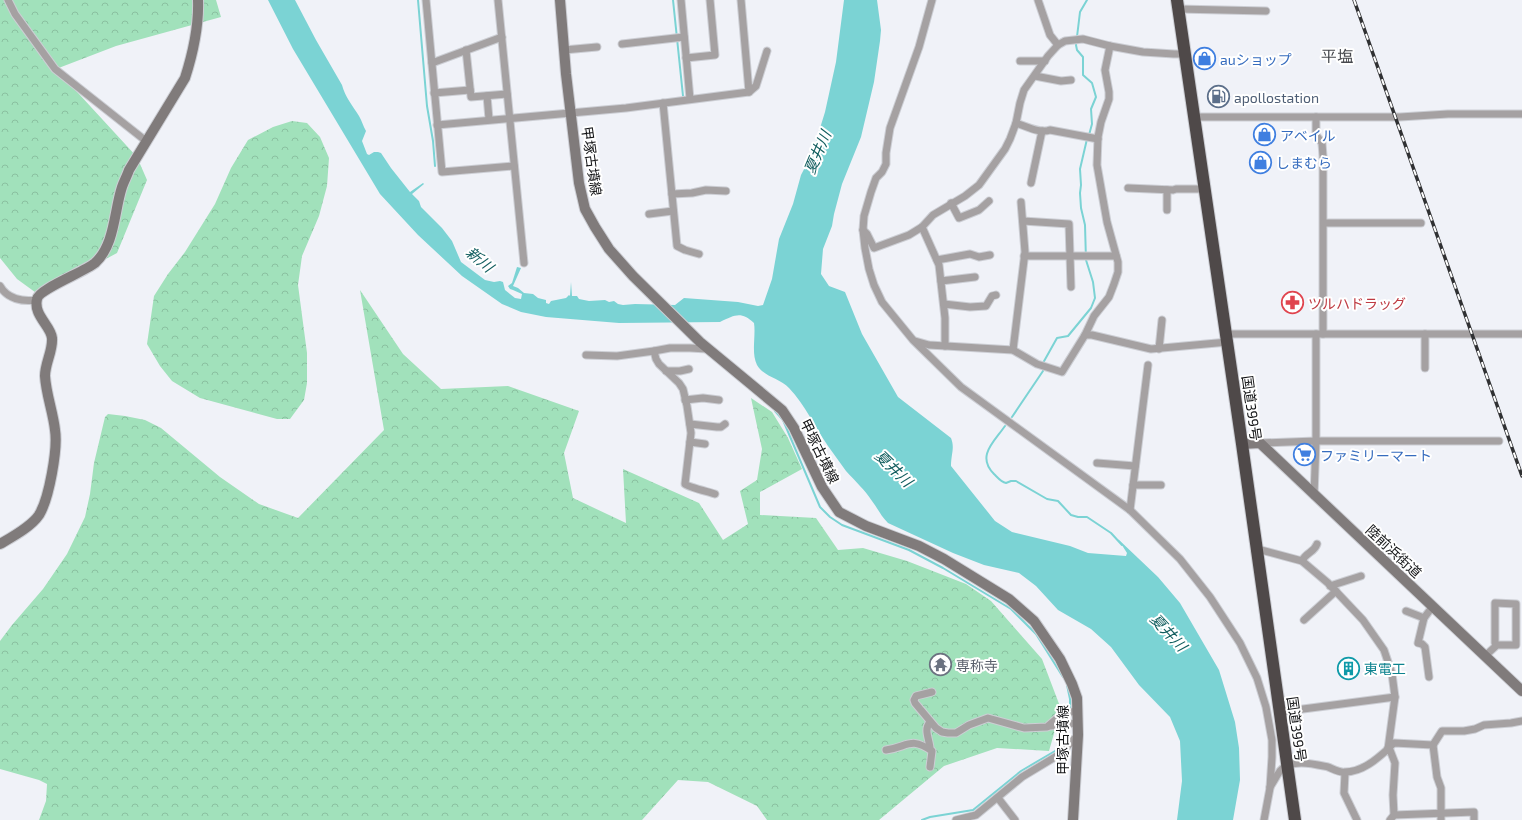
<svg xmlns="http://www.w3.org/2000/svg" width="1522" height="820" font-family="'Exo 2','Noto Sans JP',sans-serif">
<defs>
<pattern id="forest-crowns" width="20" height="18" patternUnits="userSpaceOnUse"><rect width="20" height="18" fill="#a1e1bb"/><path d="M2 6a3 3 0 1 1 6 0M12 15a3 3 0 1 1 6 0" fill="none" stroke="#8ac0a0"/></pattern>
</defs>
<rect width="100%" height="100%" fill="#f0f2f8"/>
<g fill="url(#forest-crowns)">
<path d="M0,0H216L221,17L116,46L56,69L137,157L147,180L117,253L39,295L17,279L0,258Z"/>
<path d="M292,121L307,123L320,137L329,158L327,186L319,216L302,256L298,285L307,353V383L304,400L290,419H277L200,398L172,381L160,366L147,344L154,296L168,274L185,252L215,204L231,168L248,140L273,127Z"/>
<path d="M360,290L403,354L441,389L508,386L579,411L564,453L573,498L626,523L623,469L699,503L723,540L748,524L740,491L757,480L762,449L751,398L772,412L788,438L802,469L760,492V515L816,518L838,550L863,548L907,561L966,584L991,601L1042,659L1061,709L1049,751L997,748L944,766L879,820H767L757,806L708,782L678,780L642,820H39L46,801L47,784L39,780L0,769V641L12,625L43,589L67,554L85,517L90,494L94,463L105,417L108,414L125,416L145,420L161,428L220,477L259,504L298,518L384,430Z"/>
</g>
<path fill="#7bd3d4" d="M268,0H295L316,40L342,85C345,97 353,106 359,116C362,121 363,126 366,131L362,141L367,154L369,155L374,152H378L381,153L391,168L410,192L423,183L424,184L412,194L419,201L421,207L442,228L452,241L461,262L485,280L494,282L500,281L503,282L505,290L515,298L521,299L522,294L513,290L510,289L508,286L512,283L517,267L521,268L513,286L518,288L524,293L533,294L538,298L546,300V303L549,304L551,301L566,298L569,295L570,296L571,282L572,296H577L579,299L589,301L605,300L609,302L614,301L618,304L623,305L635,304L675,305L684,298L738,302L758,306L763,305L772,279L779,239L793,204L801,175L812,154L825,112L836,62L844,0H877L881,30L880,41L874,82L861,137L842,184L834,214L832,226L823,249L821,274L829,286L845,292L862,334L898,397L951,438C955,448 951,454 951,466L995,521L1012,532L1070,546L1088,553L1126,556L1127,553L1118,539L1158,577L1180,603L1219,670L1235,722L1239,748L1240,780L1233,820H1177L1182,781L1180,741L1170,717L1139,685L1111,647L1091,629L1058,610L1036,586L1019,573L984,565L953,553L888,523C881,516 878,509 872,501C865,490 855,481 846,471C840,463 834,454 828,446C815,427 805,405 789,388C780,378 764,377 757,365C751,353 756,336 754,323C741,311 735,315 720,322L619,323L546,317L521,312L502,304L462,276L418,235L380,194L293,49Z"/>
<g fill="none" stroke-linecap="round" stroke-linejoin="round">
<g stroke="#7bd3d4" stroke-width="2">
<path d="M418,0L427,106L433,141L435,166"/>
<path d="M673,0L683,96"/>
<path d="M1087,0L1080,12L1076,45L1077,50L1083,57V75L1092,83L1096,97L1091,109L1092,124L1089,135"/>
<path d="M1043,363L1057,338L1068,336L1091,308L1095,298L1093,282L1086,260L1085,225L1081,208L1080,193L1081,185L1080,169L1087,139"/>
<path d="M775,411L783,420L820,507L830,517L842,525L909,550L943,568L1011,609L1036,634L1063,677"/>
<path d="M1012,417L1043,371V368"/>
<path d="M1005,426C994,442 976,456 994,474C998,478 1001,482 1006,483L1011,481H1016L1047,499L1058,501L1071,515L1078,517H1087L1111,533L1122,545"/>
<path d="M1067,685L1070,699V710"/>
<path d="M922,820L930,817L973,810L1021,771L1055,751L1063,741L1067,726"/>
</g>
<defs>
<g id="street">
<path d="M8,0L15,14L55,69L146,141"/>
<path d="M426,0L442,172L514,166"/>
<path d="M498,0L524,263"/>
<path d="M681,0L690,99"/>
<path d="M932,0L919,47L890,128L886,153V164L882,172L876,178L871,192L864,216L863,230L865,248L869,269L874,285L882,302L913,340L961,387L1130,510L1180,559L1210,597L1240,643L1257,678L1266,707L1272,740V757L1270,788L1264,820"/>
<path d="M1038,0L1050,35L1058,45"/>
<path d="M1178,9L1266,11"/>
<path d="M622,44L684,37"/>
<path d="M466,50L471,97L507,94"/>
<path d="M564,50L597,47"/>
<path d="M686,58L715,55L710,0"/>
<path d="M1020,61H1045"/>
<path d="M432,63L502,37"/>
<path d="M1035,76L1061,81L1071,80"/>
<path d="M749,92L756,86L767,51"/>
<path d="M434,93L470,90"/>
<path d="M487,96L489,119"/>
<path d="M663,103L677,246L685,250L699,254"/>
<path d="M1194,117H1400L1448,114H1522"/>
<path d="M1316,117V135L1322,143L1323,156V334"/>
<path d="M1016,123C1026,126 1040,134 1050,130L1098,139"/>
<path d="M437,125L626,108L749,92L741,0"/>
<path d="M1031,183L1042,131"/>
<path d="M1128,188L1173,190L1176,189H1205"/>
<path d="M672,194L692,193L706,190L726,191"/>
<path d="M951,203L959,218L979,210L989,201"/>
<path d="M1167,210V190"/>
<path d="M649,214L673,211"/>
<path d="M1023,221L1069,224L1071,287"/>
<path d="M1324,223H1421"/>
<path d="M922,227L939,265L945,318V346"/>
<path d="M863,230L867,234L874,248L909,235L922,227L933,215L965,196L979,185L1005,149L1010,139L1016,123L1020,103L1024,90L1048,56L1058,45L1065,41L1083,39L1110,46L1143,52L1174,54H1185"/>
<path d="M1024,256H1116"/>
<path d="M937,260L970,254L979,257L990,255"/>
<path d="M941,281L975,277"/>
<path d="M0,286C7,299 23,302 36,300"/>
<path d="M944,304L970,307L986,306L992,296L996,295"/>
<path d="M1227,334H1522"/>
<path d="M1085,335L1094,316L1109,297L1114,284L1118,272V262L1107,222L1097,165L1098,137L1101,122L1109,99V92L1105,70L1110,46"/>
<path d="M915,341L929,345L1013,350L1037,364L1062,372L1085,335H1092L1151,349L1228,342"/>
<path d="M1159,349L1162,320"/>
<path d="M1013,350L1025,252L1021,202"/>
<path d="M654,351L656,359L659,364L679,383L683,389L687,406L691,433L685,484C688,487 709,492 715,494"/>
<path d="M586,355L617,356L654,351L670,348H690L707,349"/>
<path d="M1425,368V334"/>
<path d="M666,371H680L689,369"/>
<path d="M685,400L703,398L719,400"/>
<path d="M690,424L717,427H721L725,424"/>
<path d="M690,442L705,444"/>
<path d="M1260,443L1316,441H1499"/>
<path d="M1097,463L1135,466"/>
<path d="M1133,485H1161"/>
<path d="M1314,496L1316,441V334"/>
<path d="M1130,510L1148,365"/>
<path d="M1255,551L1261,550L1302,561L1328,583L1363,620L1384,650L1392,674L1395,697L1388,749"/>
<path d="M1302,561C1306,552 1314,553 1317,544"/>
<path d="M1330,586L1361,576"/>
<path d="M1406,611L1424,618"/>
<path d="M1304,620L1336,591"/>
<path d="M1485,656L1497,645H1516V604L1495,603V643L1497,645"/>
<path d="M1429,677L1425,647L1422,644L1418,643L1424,618L1433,606"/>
<path d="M932,692L916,696L914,700L915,703L936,728L942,732L948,733H956L969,725L988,718L1024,728L1047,727L1061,715L1078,710"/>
<path d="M1280,712L1395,697"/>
<path d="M1050,726L1078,723"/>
<path d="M1433,745L1437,777L1441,788V820"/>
<path d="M1388,748L1394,743L1433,745L1442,731H1464L1475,729L1484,725L1511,723L1522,721"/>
<path d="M930,749C930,740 923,730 930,722"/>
<path d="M886,750C908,747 910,736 932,751L930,767"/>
<path d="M1345,773L1344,793L1357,820"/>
<path d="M1270,787C1274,781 1277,775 1280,771C1291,758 1314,764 1328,767C1333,769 1340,773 1345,772C1362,772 1377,759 1388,749L1390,750L1395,763L1393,795L1394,815L1390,820"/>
<path d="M998,798L1015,820"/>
<path d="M1394,815L1474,812V820"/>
<path d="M956,820L976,815L1022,777L1060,754L1078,735"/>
</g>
<g id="secondary">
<path d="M560,0L566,74L579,183L585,209L595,227L609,249L633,276L700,342L782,410L794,428L822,487L839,512L866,526L919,546L944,559L1009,599L1034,621L1060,659L1072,684L1077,698L1078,735L1073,820"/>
<path d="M1242,444L1260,443L1522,691"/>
<path d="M0,544C12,537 31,527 39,515C49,499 58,449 55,430C53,412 46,394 45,376C45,363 53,351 52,338C51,326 33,315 37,299C39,289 84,272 95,263C115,245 114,211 122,187C124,181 127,176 129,170L185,78C193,53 199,27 198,0"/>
</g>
<path id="highway" d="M1177,0L1242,444L1295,820"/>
</defs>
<use href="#street" stroke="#ccced4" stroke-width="9"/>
<use href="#secondary" stroke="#ccced4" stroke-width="12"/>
<use href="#highway" stroke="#ccced4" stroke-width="14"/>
<use href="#street" stroke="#a5a1a2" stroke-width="7"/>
<use href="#secondary" stroke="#807b7b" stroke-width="10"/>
<use href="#highway" stroke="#4f4949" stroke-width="12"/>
<defs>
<path id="rail" d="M1354,0L1522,476"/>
</defs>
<use href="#rail" stroke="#303133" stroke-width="3.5"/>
<use href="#rail" stroke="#fff" stroke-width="2" stroke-dasharray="6" stroke-linecap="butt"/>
</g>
<defs>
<symbol id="shop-ring" viewBox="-11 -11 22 22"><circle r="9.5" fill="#fff" stroke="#3f7fe0" stroke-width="1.5"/><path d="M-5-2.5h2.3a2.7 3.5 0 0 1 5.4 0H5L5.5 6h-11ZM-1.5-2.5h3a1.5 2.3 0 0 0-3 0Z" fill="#3f7fe0"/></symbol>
<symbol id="fuel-ring" viewBox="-11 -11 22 22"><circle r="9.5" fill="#fff" stroke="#5c6f8a" stroke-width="1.5"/><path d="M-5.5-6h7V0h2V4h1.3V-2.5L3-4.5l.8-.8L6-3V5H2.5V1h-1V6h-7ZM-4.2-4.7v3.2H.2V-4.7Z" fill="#5c6f8a"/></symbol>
<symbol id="pharmacy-ring" viewBox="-11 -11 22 22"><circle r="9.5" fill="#fff" stroke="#e0444e" stroke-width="1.5"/><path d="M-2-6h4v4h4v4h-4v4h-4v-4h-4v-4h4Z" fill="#e0444e"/></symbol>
<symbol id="supermarket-ring" viewBox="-11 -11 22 22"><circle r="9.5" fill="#fff" stroke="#3f7fe0" stroke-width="1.5"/><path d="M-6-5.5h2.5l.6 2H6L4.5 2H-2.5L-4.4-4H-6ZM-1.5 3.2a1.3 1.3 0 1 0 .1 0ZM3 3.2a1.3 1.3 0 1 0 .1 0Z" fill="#3f7fe0"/></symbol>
<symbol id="temple-ring" viewBox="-11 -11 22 22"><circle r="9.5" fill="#fff" stroke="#6b7280" stroke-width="1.5"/><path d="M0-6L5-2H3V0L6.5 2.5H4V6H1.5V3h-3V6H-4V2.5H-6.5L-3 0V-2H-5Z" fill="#6b7280"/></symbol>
<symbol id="building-ring" viewBox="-11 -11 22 22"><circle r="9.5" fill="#fff" stroke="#0f9aa8" stroke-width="1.5"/><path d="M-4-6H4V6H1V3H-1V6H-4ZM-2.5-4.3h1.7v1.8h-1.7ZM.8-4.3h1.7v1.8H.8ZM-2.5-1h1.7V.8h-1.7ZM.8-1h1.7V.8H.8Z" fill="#0f9aa8"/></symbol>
</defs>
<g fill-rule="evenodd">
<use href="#shop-ring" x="1192" y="46" width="25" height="25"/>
<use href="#fuel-ring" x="1206" y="84" width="25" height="25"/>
<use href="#shop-ring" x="1252" y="122" width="25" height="25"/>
<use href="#shop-ring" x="1248" y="150" width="25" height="25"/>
<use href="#pharmacy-ring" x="1280" y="290" width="25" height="25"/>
<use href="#supermarket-ring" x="1292" y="442" width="25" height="25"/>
<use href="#temple-ring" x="928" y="652" width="25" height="25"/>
<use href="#building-ring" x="1336" y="656" width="25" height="25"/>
</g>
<g text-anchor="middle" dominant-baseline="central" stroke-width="4" stroke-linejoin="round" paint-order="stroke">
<g font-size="14" fill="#366cbe" stroke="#fff" text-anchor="start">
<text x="1220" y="59">auショップ</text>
<text x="1280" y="135">アベイル</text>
<text x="1276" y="162">しまむら</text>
<text x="1320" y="455">ファミリーマート</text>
</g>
<g font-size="14" fill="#4e5e75" stroke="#fff" text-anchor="start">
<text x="1234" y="97">apollostation</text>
</g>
<g font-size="14" fill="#111214" stroke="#fff">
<text transform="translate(592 161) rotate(82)">甲塚古墳線</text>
<text transform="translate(1252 408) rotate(82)">国道399号</text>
<text transform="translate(820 451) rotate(64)">甲塚古墳線</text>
<text transform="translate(1394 551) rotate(43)">陸前浜街道</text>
<text transform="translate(1297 729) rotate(82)">国道399号</text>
<text transform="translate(1062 740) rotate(-90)">甲塚古墳線</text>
</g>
<g font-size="14" fill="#be3a42" stroke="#fff" text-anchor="start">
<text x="1308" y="303">ツルハドラッグ</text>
</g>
<g font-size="14" fill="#5b616d" stroke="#fff" text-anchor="start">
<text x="956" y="665">専称寺</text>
</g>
<g font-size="14" fill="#0d838f" stroke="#fff" text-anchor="start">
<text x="1364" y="668">東電工</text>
</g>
<g font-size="15" font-style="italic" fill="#125e5f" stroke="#fff">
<text transform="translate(817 152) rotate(-67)">夏井川</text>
<text transform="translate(480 259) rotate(40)">新川</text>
<text transform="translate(894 468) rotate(44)">夏井川</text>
<text transform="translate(1169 632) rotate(47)">夏井川</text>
</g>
<g font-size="16" fill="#47494e" stroke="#fff">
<text x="1337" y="55">平塩</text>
</g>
</g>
</svg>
